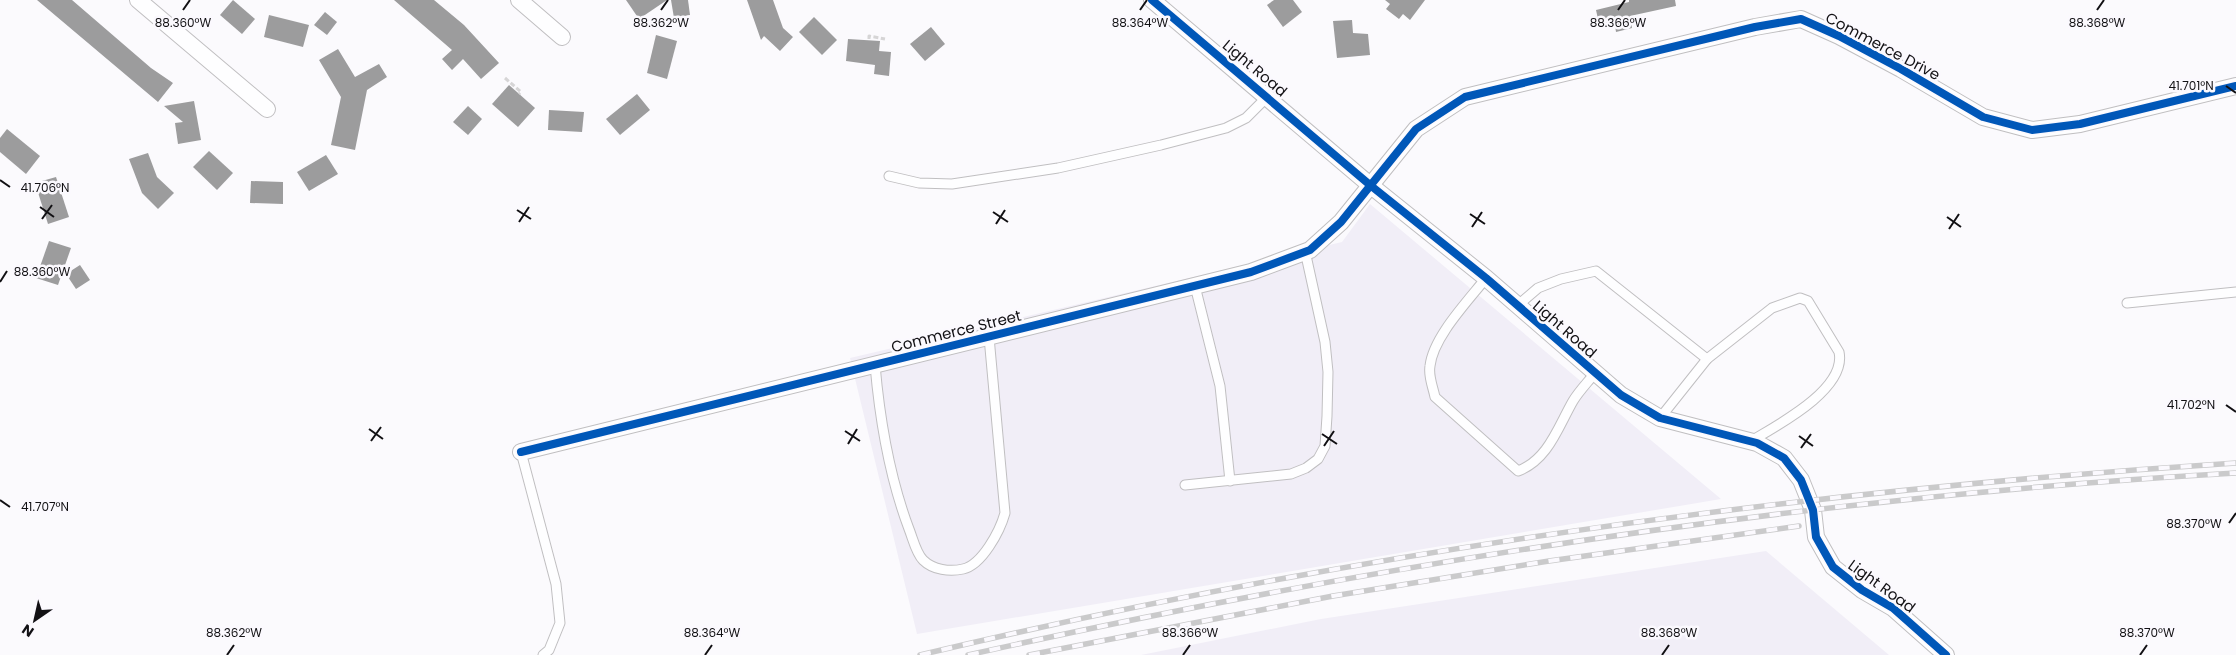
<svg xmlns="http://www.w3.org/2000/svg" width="2236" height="655" font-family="Poppins,sans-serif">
<rect width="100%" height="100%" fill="#fbfafd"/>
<g fill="#f1eef7">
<path d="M1370,204L1721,499L917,634L850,358L1342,242Z"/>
<path d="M1766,551L1889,655H1141L1321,619Z"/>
</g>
<g fill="#9c9c9d">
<path d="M37,0H72L151,68L173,83L158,102Z"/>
<path d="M233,0L255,19L242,34L220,15Z"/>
<path d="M394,0H434L464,25L499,63L481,79L463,59L452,70L442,59L452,50Z"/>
<path d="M626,0H667L639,19Z"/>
<path d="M671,0H688L690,15L674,18Z"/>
<path d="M747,0H773L783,28L793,37L780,51L764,36L761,40Z"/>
<path d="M1274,0H1293L1302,12L1283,27L1267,5Z"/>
<path d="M1385,0H1425L1410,20L1403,14L1399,19L1386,9L1390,4Z"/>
<path d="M1629,0H1675L1676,6L1630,16L1632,28L1616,32L1615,25L1600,28L1596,10L1629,2Z"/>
<path d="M325,12L337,22L327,35L314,25Z"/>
<path d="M269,15L309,25L303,47L264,37Z"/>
<path d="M814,17L837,40L822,55L799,32Z"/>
<path d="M1352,20L1353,33L1368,34L1370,55L1337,58L1333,21Z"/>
<path d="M931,27L945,44L925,61L910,44Z"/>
<path d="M656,35L677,41L667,79L647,73Z"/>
<path d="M848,39L880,41L879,51L891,52L889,76L874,74L875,65L846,61Z"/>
<path d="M338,49L355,77L379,64L387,77L367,90L355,150L331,145L341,97L319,60Z"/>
<path d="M509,85L535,108L518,127L492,104Z"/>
<path d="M637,94L650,110L620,135L606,119Z"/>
<path d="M194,101L201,140L178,144L175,123L183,122L164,106Z"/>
<path d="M468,106L482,119L468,135L453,122Z"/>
<path d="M549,110L584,112L582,132L548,130Z"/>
<path d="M7,129L40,156L26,174L0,152V138Z"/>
<path d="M209,151L233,173L217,190L193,167Z"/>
<path d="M148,153L157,177L174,193L158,209L142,193L129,159Z"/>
<path d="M326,155L338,174L309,191L297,172Z"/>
<path d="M56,177L69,217L48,224L35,183Z"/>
<path d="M251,181L283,182V204L250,203Z"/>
<path d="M49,241L71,248L58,285L36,278Z"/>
<path d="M80,265L90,280L76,289L66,274Z"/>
</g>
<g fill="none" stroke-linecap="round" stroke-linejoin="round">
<defs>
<g id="service">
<path d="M889,176L919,183L952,184L1058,168L1161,145L1226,128L1246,118L1267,97"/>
<path d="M1486,278C1468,301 1433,337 1430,366C1428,376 1433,387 1435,397L1518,471C1548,460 1558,427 1573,401C1579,391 1588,382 1595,373"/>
<path d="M1195,286L1220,386L1230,481"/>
<path d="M2127,303L2236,292"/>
<path d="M1517,306L1538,288L1561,279L1596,271L1707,359"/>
<path d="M875,365C880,422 889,476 909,529C913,539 916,553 923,560C933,570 950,572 963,569C982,565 1000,531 1005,513L989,337"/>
<path d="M1660,418L1707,359L1772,308L1800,298L1808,301L1839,352C1847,389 1778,425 1751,441"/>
<path d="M521,452L556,584L560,623L549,650L543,655"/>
<path d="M1185,485L1291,474L1306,468L1318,459L1325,446L1327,416L1328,372L1325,342L1305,251"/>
</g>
<g id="minor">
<path d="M138,0L267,109"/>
<path d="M519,0L562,37"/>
<path d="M1152,0L1370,185L1486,278L1621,395L1660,418L1757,443L1784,458L1801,480L1813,510L1816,537L1833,567L1862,590L1893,608L1946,655"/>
<path d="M521,452L1251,272L1310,250L1341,222L1416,129L1465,97L1755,27L1801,19L1839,36L1901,69L1983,117L2032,130L2080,124L2236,86"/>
</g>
</defs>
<use href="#service" stroke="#c0bfc1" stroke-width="11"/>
<use href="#minor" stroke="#c0bfc1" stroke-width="18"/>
<g stroke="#d6d5d6" stroke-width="3" stroke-dasharray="5 2.5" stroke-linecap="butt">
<path d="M869,39V36L885,39"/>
<path d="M505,78L521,92L519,94"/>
</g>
<use href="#service" stroke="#fefeff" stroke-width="9"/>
<use href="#minor" stroke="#fefeff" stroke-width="16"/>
<defs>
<g id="rail">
<path d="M920,655C1352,552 1794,491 2236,463"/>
<path d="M968,655C1385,562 1810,497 2236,473"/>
<path d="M1029,655L1333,596L1549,561L1799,526"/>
</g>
</defs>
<use href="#rail" stroke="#cacacb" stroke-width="5.5"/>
<use href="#rail" stroke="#fbf9fe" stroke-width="4" stroke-dasharray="11" stroke-linecap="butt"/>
<defs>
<g id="cycleway">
<path d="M1152,0L1370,185L1486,278L1621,395L1660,418L1757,443L1784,458L1801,480L1813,510L1816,537L1833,567L1862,590L1893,608L1946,655"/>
<path d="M521,452L1251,272L1310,250L1341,222L1416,129L1465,97L1755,27L1801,19L1839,36L1901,69L1983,117L2032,130L2080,124L2236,86"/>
</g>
</defs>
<use href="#cycleway" stroke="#fbf9fe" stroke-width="11"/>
<use href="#cycleway" stroke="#0057b8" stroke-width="8"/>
</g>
<path fill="none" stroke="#121114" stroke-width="2" d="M183,10L190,0M661,10L668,0M1140,10L1147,0M1618,10L1625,0M2097,10L2104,0M2226,86L2236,93M0,180L10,187M40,207L54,217M517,210L531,219M993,212L1008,222M1470,214L1485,224M1947,217L1961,227M42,219L52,205M519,222L529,207M996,224L1005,210M1472,227L1482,212M1949,229L1959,214M0,282L7,271M2226,405L2236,412M369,429L383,439M845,431L860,441M1322,434L1337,444M1799,436L1813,446M371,441L381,427M848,444L857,429M1324,446L1334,431M1801,448L1811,434M0,500L10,507M2229,523L2236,513M227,655L234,645M705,655L712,645M1183,655L1190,645M1662,655L1669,645M2140,655L2147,645"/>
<g text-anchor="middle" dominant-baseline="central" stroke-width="5" stroke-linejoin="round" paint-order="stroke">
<g font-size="15" fill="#121114" stroke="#fbf9fe">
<text transform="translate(1883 46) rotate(28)">Commerce Drive</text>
<text transform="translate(1255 68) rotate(40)">Light Road</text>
<text transform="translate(1565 329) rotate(41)">Light Road</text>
<text transform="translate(956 331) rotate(-14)">Commerce Street</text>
<text transform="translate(1882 586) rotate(36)">Light Road</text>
</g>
</g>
<g font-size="12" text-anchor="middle" fill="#121114" stroke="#fbf9fe" stroke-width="5" stroke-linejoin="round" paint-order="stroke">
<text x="183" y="27">88.360°W</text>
<text x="661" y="27">88.362°W</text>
<text x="1140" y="27">88.364°W</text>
<text x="1618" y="27">88.366°W</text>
<text x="2097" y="27">88.368°W</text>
<text x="2191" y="90">41.701°N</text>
<text x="45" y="192">41.706°N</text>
<text x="42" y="276">88.360°W</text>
<text x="2191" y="409">41.702°N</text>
<text x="45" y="511">41.707°N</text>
<text x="2194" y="528">88.370°W</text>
<text x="234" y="637">88.362°W</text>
<text x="712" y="637">88.364°W</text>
<text x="1190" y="637">88.366°W</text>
<text x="1669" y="637">88.368°W</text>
<text x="2147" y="637">88.370°W</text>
</g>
<g transform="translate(35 620) rotate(214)" stroke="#fbf9fe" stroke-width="4" paint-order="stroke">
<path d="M0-4L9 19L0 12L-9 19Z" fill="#121114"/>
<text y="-8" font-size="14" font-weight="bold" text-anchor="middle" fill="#121114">N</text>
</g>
</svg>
